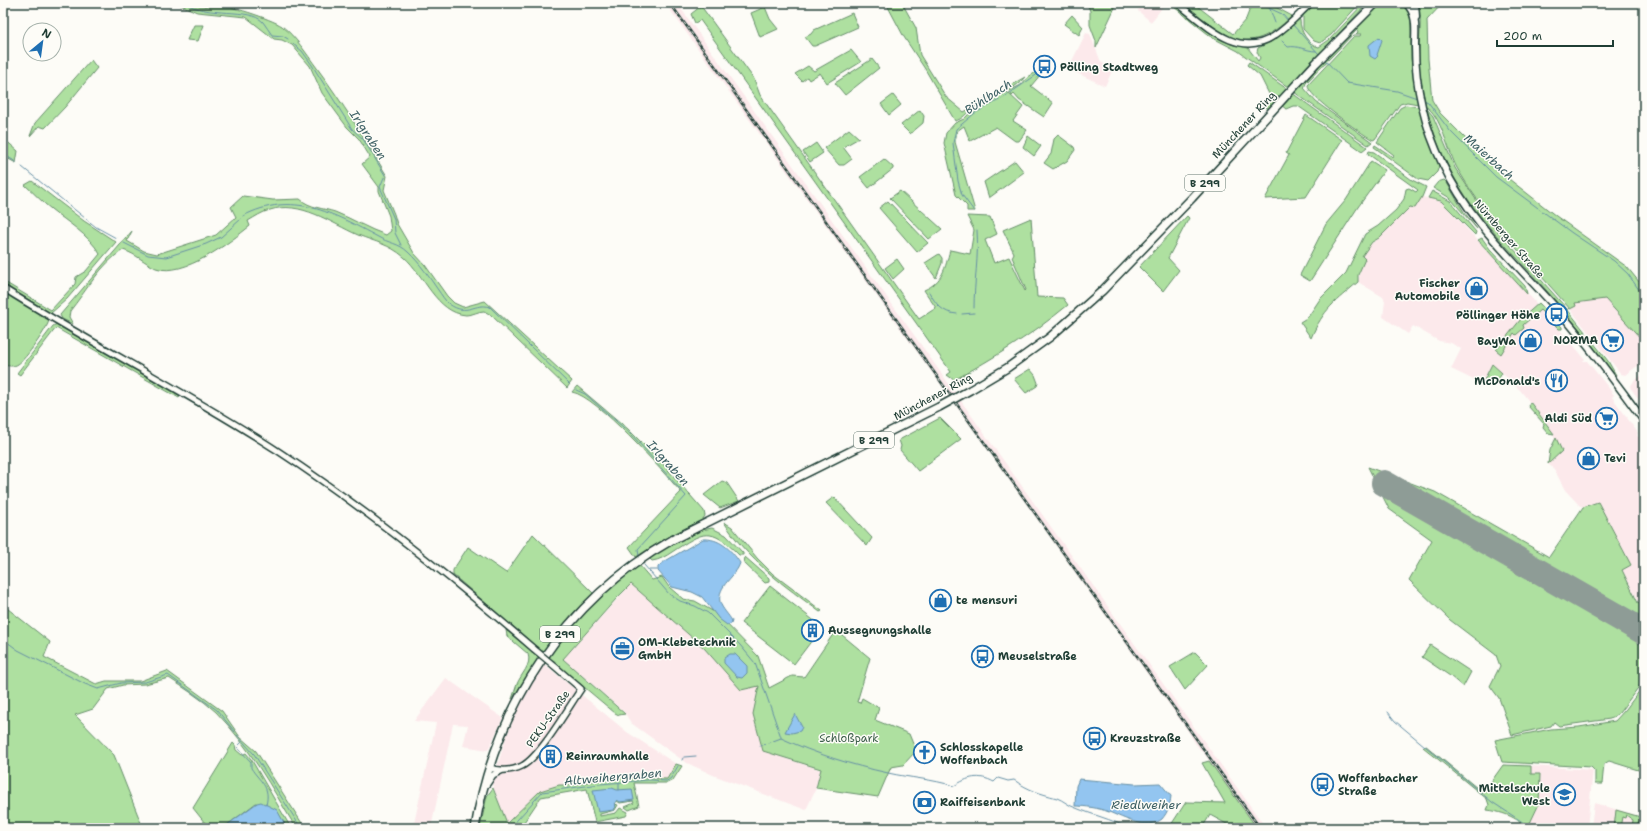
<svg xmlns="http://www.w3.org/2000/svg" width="1647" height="831" font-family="'Shantell Sans',sans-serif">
<rect width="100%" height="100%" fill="#fdfcf7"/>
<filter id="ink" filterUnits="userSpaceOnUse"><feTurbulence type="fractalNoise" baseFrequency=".025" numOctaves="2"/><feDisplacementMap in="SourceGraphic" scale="8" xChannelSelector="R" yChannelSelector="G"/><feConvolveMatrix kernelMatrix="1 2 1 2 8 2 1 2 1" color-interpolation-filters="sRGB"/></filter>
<g filter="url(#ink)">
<g fill="#fce9eb">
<path d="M665,3H677L1266,828H1257L1203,752H1202L1195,743L1188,731L970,425Z"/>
<path d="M1141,3H1166L1151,22L1138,11Z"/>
<path d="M1086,33L1090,34L1101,62L1106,65L1108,70L1112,71L1105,86L1068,69Z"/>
<path d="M1422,197L1441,201L1529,295L1575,347L1585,359L1583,361H1587L1608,387L1614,395L1612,397L1626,416H1629L1627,418L1638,433L1637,435L1638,437L1641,436L1644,440V466L1642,469H1644V601L1639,603L1622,570L1631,565L1598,503L1587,507L1580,506L1565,490L1554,469L1548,464L1562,451L1547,424L1520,390L1492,364L1482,384L1451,369L1461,349L1451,343L1439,341L1413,326L1408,334L1383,317L1385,301L1383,297L1358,282L1362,256L1367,247L1379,238L1410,206L1415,208Z"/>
<path d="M1605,298L1644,342V364L1636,367L1625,375L1621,374L1570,309L1576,306L1575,303Z"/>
<path d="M1644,374V407L1630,387L1634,381Z"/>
<path d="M631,584L704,648L728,675L759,686L753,714L763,751L821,770L816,788L806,810L713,775L685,762L631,723L624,712L563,659Z"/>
<path d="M544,664L627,732L676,764L667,779L616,777L571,785H559L540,791L507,823L492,784L506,737L523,698Z"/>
<path d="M446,678L503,718L488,750L463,746L468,725L453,724L431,828H413L436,723L414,721Z"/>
<path d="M1531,766L1593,770L1587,828H1538L1530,823L1539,804V774H1531Z"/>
<path d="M1594,803L1636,815L1633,828H1591Z"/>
</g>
<g fill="#aee0a0" stroke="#668e6a">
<path d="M176,3C185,3 192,4 200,6C205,7 210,6 215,5C227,4 271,19 282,26C296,37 306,53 317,68C342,102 365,139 387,176L384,190L394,214L397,224L414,253L425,265L447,296L454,303L463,307L485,301L572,381L567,388L491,315L484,311C478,311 473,315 466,315C436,313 424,274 404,257C389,244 375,242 358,235C331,223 300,200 270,210C262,212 255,217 248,221L250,226C230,242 184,278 156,268C145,263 136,254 123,250C101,264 86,291 70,311L69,317L73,324L62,319L60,315L132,231L127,241L144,251L157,254L216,235L236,217L231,207L243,196L273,200L300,199C310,208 323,208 335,212C353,219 368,229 386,235L391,231L389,216L379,191V187L362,164L370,157L359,139L347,127L322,93L310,66L292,45L282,40L274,39L246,17L197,12Z"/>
<path d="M886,3H902L916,28L920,55L946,97L964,112L1025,77C1013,93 988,96 972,109C966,113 963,119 955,121L925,69L904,37Z"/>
<path d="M1087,3H1117L1096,48V41L1090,25V11Z"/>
<path d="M1169,3H1172L1220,39L1231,44L1248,48L1258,61L1260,58L1257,52L1258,48L1271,42L1298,19L1300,20C1300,31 1308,45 1319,47L1329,40L1364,3H1368L1288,87L1238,51L1213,38Z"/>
<path d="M1183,3H1188L1194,7L1196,5L1233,34L1246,19L1251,6L1245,3H1268L1292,16C1245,61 1225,35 1183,3Z"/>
<path d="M1315,3H1360L1331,35L1320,43L1314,41L1303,29V14Z"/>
<path d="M1382,3H1402L1411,14V59L1418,104L1407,102L1400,104L1375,139L1373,140C1361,133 1306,96 1308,85L1354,36H1360L1361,34H1356L1358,32L1357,30L1306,83L1304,88L1316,102L1372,142L1368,145L1294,92L1335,49Z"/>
<path d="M1418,3H1443L1427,20L1428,59L1432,100L1440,113L1495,168L1556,216L1627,267L1644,288V342L1605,299L1575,303L1576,306L1570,309C1531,263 1487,221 1457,168C1449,154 1440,113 1426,107C1423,90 1419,76 1419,59C1418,41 1423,21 1418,3Z"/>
<path d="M701,6L754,79L760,95L919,319L936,308L924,290C943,282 945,268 950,250L970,254L974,230L967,216L990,217L997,234L985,240L994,263L1009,257L1025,291L1026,290L1012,257L1014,253L1003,230L1031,218L1037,297L1063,298L1068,305C1033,334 994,358 954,380L947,375L951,372L700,20L695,23L691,14Z"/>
<path d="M765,7L770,19L778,29L760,37L751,13Z"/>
<path d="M852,13L858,27L815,46H812L805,37L811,34L814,30Z"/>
<path d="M1072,15L1083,27L1079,35L1064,24Z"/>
<path d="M194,25H204L198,41L187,40Z"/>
<path d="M851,50L861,62L827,83L820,73L809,80L807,77L802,81L795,74L808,66L814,71Z"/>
<path d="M872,59L879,68L845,95L835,83Z"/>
<path d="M91,60L97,68L65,107L45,128L39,126L30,136L35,123Z"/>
<path d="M1249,62L1287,89L1269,109L1266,107L1270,96L1260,76L1247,65Z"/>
<path d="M1038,71L1041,74L1031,86L1053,103L1044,117L1019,100L1014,94L1012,96L1009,91L1021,85L1028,77Z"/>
<path d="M1007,92L1023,107L1013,121L1027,130L1019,141H1015L996,127L970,141L964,126L957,131L955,142L975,211H967V206L956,195L944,143L946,133L955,123L964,119L976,107Z"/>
<path d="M1292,93L1367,147L1362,151L1298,106H1293L1286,109L1281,105Z"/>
<path d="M893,95L901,105L889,115L881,104Z"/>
<path d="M1406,105L1419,107L1439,166L1437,172L1428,181L1418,179L1374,147L1375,145L1393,157L1394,155L1377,142L1400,108Z"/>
<path d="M1427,109L1433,116L1455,168L1495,228L1567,309L1608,361L1616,375C1609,370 1603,359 1597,352C1587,338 1576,325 1565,312C1507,242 1450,202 1427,109Z"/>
<path d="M920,110L924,116L923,123L910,134L901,125Z"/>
<path d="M1306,115L1342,140L1306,197L1265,199L1289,155L1286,153Z"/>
<path d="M849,129L859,138L843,147L852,159L844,165H839L824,148Z"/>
<path d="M1058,135L1074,147L1075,150L1067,161L1053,169L1044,163L1051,154L1054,139Z"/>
<path d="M1028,136L1041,146L1034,156L1023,147Z"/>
<path d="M3,138L18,151L16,163L3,156Z"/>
<path d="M816,143L823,153L810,162L803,152Z"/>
<path d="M1369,151L1374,152L1412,180L1426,187L1422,197L1415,208L1410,207L1379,238L1372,242L1362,256L1365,259L1358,275V282C1335,302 1324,308 1311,338L1300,322L1308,317L1320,299L1346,273L1365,234L1378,226L1396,210L1404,199L1406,189L1409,188L1416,192L1418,190L1368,154Z"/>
<path d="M884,159L893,167V169L869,188L860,177Z"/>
<path d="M1015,161L1024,172L989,198L984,182Z"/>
<path d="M1371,161L1385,170L1358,207L1310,281L1300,275L1326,224L1346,200Z"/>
<path d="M1444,180L1447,183L1464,212L1477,229L1450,198L1433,188L1438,182Z"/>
<path d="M32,181L84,221L116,242L67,299L50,314L3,285V281L51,310L75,284L76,277L86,271L100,254C88,234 68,223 51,209C42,202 34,193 25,185Z"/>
<path d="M900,191L942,229L929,239L890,198Z"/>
<path d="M1432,191L1450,201L1476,232L1475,235L1441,201L1428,198Z"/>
<path d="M888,201L928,243L917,252L879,208Z"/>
<path d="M1187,216L1189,218L1168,258L1179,270L1163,291L1139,267Z"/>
<path d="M1482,238L1490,249L1525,286L1527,294L1478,240Z"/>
<path d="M939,254L942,258V263L936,278L925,263Z"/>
<path d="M897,259L904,269L893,279L885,268Z"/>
<path d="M3,291L49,320C48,328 25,360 18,364C14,367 8,366 3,365Z"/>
<path d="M1539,303L1562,327V329H1559L1540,310L1523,325L1524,328L1516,335L1514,333L1501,354L1496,350L1521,319Z"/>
<path d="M57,324L181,395L179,398L56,328L20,375L17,373L53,326Z"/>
<path d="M1492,364L1502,373L1495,385L1482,384Z"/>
<path d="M1030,369L1035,375L1038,383L1037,386L1026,393L1014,379Z"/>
<path d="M577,386L628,429L661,462L704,511L705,516L702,520L660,542L636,557L629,547L681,492C662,471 597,396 572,392Z"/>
<path d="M1530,402L1554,434L1548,433L1543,427L1544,424L1528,406Z"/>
<path d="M940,418L961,439L918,471L900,450L901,446L899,440Z"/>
<path d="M1556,438L1562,451L1548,464L1550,450Z"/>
<path d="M1368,467L1435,492L1549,557L1583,507L1598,502L1631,565L1622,570L1638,603L1644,601V629L1378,477L1384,487L1644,636V680L1619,713L1610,719L1559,726L1554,722L1551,726L1512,735L1499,698L1490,686L1500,666L1496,655L1450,620L1409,580L1432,540L1389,509Z"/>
<path d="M722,481L727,483L739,501L720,508L704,495Z"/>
<path d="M834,497L872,538L867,546L826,503Z"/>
<path d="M724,522L732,527L757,558L773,574L822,611L820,612C785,586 748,561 724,522Z"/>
<path d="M712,528L726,535L743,553V555H739C710,526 704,531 672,552C666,556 660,560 652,561L649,558C668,546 689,531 712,528Z"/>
<path d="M533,534L593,593L572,614L543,652L453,575V570L468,547L506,573Z"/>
<path d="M745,557L769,578V582L765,583L744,563Z"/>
<path d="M639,565L652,580L662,577L669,587L683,599L695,601L716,613L758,656L769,688L792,676L804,677L836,630L870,658L857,702L860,703L862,698L879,708L875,720L909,734L916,751L903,765L891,767L878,797L816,788L821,769L763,751L753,714L759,686L741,690L704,648L631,584L616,599L563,659L625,714L619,715L615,713L547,656C573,621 605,592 639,565Z"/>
<path d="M770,586L822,627L794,664L741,623Z"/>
<path d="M3,605L50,642L44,657L96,684L106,681H140L167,671L222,711L240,737L256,751L305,828H296C272,788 249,746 216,712C202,699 184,688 169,678L145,684L123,685L108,689L93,709L75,715L114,755L143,828H3Z"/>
<path d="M506,630L539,657L512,699C514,694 515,689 517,684C521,674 532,665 528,654L507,636Z"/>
<path d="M1430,645L1471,672L1463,687L1450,676L1422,657Z"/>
<path d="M1195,652L1208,665L1185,690L1170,667Z"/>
<path d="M1643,686H1644V756L1638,770L1609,761L1604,764L1602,784H1595V771L1591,767L1502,762L1495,740L1551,729L1579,727L1615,721L1626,709Z"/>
<path d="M233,743L235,745L236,750L242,755L246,753L251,759L291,828H287L276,810L256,803L223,828H209L193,808Z"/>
<path d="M1425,745L1483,793L1503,765L1531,766V774H1540L1539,804L1530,823L1538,828H1523C1521,817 1497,811 1487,810L1489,805L1487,799L1423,747Z"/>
<path d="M1209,761L1212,765L1257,828H1234L1210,815L1202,828H1169L1186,802L1225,803L1202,763Z"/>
<path d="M676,764L682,766L673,780L667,783H634L639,806L629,810L625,807L634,803L633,801L620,803L617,801L615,804L618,805L615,810L600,814V816L616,813L620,808L628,812L626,816L595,822L587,789L541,797L520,828H480L487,796L493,788L507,823L540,791L559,785H571L616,777L667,779Z"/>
<path d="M1616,810L1644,818V824L1638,822L1637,828H1632L1633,820L1626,815L1625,818L1622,817L1620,828H1614Z"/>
</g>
<g fill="#93c5f0" stroke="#658fa5">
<path d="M1379,37L1382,40L1377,55L1378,56L1375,59L1370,56L1369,45Z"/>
<path d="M703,539C719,538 731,549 740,563C736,577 717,585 720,602C722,609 729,615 732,621L731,624L727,625L719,619L702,597L692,592L672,587L658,571V567L662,563Z"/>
<path d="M730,654H735L747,666V673L742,678L737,677L724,663V658Z"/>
<path d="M795,714L802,727L800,731L792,733L785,732Z"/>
<path d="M1079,779L1135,784L1160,783L1171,796C1170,805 1168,812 1162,819C1147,831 1124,818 1109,812C1099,808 1085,806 1075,806L1076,786Z"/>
<path d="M612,788L617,790L632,789L634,800L620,802L617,800L614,804L616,806L614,810L598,812L593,790Z"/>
<path d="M261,802L277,810L287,828H223L257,803Z"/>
</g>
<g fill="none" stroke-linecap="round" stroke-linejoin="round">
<g stroke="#658fa5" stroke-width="1">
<path d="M185,3C208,18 249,7 263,22C266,26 269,31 272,35L283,36L288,39"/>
<path d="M1258,3L1282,14L1289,22"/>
<path d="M1270,9L1275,23"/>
<path d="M1292,24L1319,54"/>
<path d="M1282,41L1288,47C1298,45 1306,51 1316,51"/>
<path d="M293,44L302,51L312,65L352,129L363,139L385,175L380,187L394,219L395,233L401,245"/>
<path d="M1324,59L1347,83L1397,91L1417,98"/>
<path d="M1424,100L1428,102L1450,131L1496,177L1572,233L1614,261L1628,274L1644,297"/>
<path d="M3,154L16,162"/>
<path d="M22,167L96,227L116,238"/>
<path d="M974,211L962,195L958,181L953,143L956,129L975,113L1003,98L1042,71"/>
<path d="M243,216C293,190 333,213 378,237C388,243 399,243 408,252C420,263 429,277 438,290C441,294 445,301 449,304C467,317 475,302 490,307L569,384"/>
<path d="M124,243L148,255L166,257L206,244L221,237L241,219"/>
<path d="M929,292C936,304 942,313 957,314"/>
<path d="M974,308C974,282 979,257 977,230"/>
<path d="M962,314L974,313"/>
<path d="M576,390L585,394L631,434L686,496L638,549L639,557"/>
<path d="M644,565L669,594L680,601L695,606L708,613L740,645L755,663L781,737"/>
<path d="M649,570H657"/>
<path d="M3,639L18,650L85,684L98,689L121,683L145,682L168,675L217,710L235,732"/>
<path d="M1388,712L1395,721L1492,802L1527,825L1528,828"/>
<path d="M237,735L254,754L301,828"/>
<path d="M781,738C816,754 851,765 888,773C910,778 932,779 954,786C968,777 979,774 994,782L998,778L1008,781L1014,780C1030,791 1039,793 1057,798C1063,800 1069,806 1076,808C1093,815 1111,819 1128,828"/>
<path d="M242,742L237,747L251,762V768C260,782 271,786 266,805"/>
<path d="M760,746L781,738"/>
<path d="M684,757L696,756"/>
<path d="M682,760L683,758"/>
<path d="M619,783V790"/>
<path d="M510,828L542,792L600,784L649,780L667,781L671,778L678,766"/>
</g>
<path stroke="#8e9c96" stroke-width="26" d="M1384,483L1644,632"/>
<defs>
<g id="tertiary">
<path d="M1177,3C1205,24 1238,60 1274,36C1288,27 1299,14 1311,3"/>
<path d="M3,288C93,345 189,393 278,451C368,510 452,578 534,649"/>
<path d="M489,768C500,771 512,771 522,766C540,757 568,708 581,689L552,664"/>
<path d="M487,784L493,775L501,771"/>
</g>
<g id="secondary">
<path d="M1406,3C1418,15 1415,30 1415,46C1415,87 1425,128 1443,165C1469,221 1517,264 1557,309C1588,344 1616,383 1644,421"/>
<path d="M1415,3L1416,17"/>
</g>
<g id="primary">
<path d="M970,390L1007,368L1050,337L1102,291L1192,198L1316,63L1376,3"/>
<path d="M475,828C495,707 565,601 672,540L939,407"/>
</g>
</defs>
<use href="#tertiary" stroke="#1f3d34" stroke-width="8"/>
<use href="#secondary" stroke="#1f3d34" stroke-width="9"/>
<use href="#primary" stroke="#1f3d34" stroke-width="10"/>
<use href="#tertiary" stroke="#fdfcf7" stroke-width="5"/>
<use href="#secondary" stroke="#fdfcf7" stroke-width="6"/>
<use href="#primary" stroke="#fdfcf7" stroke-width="7"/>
<defs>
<path id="rail" d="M670,3L1260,828"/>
</defs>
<use href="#rail" stroke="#1f3d34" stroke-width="2.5"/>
<use href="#rail" stroke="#fdfcf7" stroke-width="1" stroke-dasharray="3" stroke-linecap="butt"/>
<defs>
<path id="tertiary-bridge" d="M534,649L552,664"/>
<path id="primary-bridge" d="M939,407L970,390"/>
</defs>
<use href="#tertiary-bridge" stroke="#1f3d34" stroke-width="8" stroke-linecap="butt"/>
<use href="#primary-bridge" stroke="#1f3d34" stroke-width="10" stroke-linecap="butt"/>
<use href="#tertiary-bridge" stroke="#fdfcf7" stroke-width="5"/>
<use href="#primary-bridge" stroke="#fdfcf7" stroke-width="7"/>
</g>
</g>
<defs>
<symbol id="bus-ring" viewBox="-11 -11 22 22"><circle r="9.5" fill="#fdfcf7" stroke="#1f6fb2" stroke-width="1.5"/><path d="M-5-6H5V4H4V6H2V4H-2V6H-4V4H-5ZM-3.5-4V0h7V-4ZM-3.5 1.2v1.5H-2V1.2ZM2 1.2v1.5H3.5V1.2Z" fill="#1f6fb2"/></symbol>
<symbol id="shop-ring" viewBox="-11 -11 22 22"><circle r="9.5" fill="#fdfcf7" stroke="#1f6fb2" stroke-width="1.5"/><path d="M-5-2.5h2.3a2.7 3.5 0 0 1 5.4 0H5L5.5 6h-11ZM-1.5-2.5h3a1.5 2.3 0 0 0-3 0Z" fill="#1f6fb2"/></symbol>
<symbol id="supermarket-ring" viewBox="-11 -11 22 22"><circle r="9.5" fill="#fdfcf7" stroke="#1f6fb2" stroke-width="1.5"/><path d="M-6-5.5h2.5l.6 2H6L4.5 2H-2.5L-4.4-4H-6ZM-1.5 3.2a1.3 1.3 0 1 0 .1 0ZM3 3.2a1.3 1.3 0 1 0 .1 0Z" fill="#1f6fb2"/></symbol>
<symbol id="restaurant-ring" viewBox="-11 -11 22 22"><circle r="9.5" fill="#fdfcf7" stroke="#1f6fb2" stroke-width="1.5"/><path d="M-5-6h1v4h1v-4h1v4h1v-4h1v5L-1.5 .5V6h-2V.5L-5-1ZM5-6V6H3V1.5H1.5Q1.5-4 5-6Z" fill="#1f6fb2"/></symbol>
<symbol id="building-ring" viewBox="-11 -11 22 22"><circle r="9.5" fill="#fdfcf7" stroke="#1f6fb2" stroke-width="1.5"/><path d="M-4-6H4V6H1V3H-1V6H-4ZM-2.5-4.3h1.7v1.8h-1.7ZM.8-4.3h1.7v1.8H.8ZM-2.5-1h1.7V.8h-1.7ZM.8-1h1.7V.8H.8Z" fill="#1f6fb2"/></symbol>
<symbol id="office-ring" viewBox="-11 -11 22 22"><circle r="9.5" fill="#fdfcf7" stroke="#1f6fb2" stroke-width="1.5"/><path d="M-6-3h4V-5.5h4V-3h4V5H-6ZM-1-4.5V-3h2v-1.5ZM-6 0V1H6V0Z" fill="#1f6fb2"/></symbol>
<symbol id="church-ring" viewBox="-11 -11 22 22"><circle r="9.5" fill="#fdfcf7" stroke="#1f6fb2" stroke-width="1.5"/><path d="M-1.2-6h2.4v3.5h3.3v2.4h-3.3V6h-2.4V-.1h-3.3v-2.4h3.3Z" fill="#1f6fb2"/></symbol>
<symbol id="school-ring" viewBox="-11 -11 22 22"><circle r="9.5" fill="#fdfcf7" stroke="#1f6fb2" stroke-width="1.5"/><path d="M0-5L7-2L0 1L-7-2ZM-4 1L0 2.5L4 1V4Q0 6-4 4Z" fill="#1f6fb2"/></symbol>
<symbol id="bank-ring" viewBox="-11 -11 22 22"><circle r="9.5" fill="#fdfcf7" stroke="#1f6fb2" stroke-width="1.5"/><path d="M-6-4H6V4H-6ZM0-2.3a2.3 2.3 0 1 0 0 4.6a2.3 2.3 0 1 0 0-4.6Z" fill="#1f6fb2"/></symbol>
</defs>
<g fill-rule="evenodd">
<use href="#bus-ring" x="1032" y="54" width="25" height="25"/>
<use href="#shop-ring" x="1464" y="276" width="25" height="25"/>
<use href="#bus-ring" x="1544" y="302" width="25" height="25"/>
<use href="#supermarket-ring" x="1600" y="328" width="25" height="25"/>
<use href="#shop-ring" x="1518" y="328" width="25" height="25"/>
<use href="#restaurant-ring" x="1544" y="368" width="25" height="25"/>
<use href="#supermarket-ring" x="1594" y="406" width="25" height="25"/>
<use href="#shop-ring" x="1576" y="446" width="25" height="25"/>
<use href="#shop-ring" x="928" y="588" width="25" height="25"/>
<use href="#building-ring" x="800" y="618" width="25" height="25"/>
<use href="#office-ring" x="610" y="636" width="25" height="25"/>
<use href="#bus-ring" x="970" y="644" width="25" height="25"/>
<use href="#bus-ring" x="1082" y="726" width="25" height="25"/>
<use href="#church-ring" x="912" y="740" width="25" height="25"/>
<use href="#building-ring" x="538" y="744" width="25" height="25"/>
<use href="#bus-ring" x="1310" y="772" width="25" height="25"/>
<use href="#school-ring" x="1552" y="782" width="25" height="25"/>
<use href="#bank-ring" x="912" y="790" width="25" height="25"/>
</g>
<g text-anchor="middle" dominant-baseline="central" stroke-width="3" stroke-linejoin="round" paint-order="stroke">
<g fill="#fdfcf7" stroke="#62766e" stroke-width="1">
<rect x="1185" y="175" width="40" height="16" rx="3"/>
<rect x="854" y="432" width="40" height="16" rx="3"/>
<rect x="540" y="626" width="40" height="16" rx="3"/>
</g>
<g font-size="10" font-weight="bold" fill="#1f3d34">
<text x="1205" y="183">B 299</text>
<text x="874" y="440">B 299</text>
<text x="560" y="634">B 299</text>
</g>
<g font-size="11" font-weight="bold" fill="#1f3d34" stroke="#fdfcf7" text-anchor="start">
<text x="1060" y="67">Pölling Stadtweg</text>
<text x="1460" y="283" text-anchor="end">Fischer<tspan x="1460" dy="13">Automobile</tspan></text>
<text x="1540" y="315" text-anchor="end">Pöllinger Höhe</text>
<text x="1598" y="340" text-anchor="end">NORMA</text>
<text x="1516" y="341" text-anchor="end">BayWa</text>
<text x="1540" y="381" text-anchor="end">McDonald's</text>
<text x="1592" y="418" text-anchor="end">Aldi Süd</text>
<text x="1604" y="458">Tevi</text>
<text x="956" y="600">te mensuri</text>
<text x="828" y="630">Aussegnungshalle</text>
<text x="638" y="642">OM-Klebetechnik<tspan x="638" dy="13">GmbH</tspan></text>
<text x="998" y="656">Meuselstraße</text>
<text x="1110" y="738">Kreuzstraße</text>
<text x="940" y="747">Schlosskapelle<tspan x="940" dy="13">Woffenbach</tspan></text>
<text x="566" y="756">Reinraumhalle</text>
<text x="1338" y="778">Woffenbacher<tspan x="1338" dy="13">Straße</tspan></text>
<text x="1550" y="788" text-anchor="end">Mittelschule<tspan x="1550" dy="13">West</tspan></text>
<text x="940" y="802">Raiffeisenbank</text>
</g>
<g font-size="11" fill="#1f3d34" stroke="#fdfcf7">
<text transform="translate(1244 125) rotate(-47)">Münchener Ring</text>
<text transform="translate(1509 239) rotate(49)">Nürnberger Straße</text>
<text transform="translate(933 397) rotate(-28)">Münchener Ring</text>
<text transform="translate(548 719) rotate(-55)">PEKU-Straße</text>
</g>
<g font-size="11" fill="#3c5e4a" stroke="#fdfcf7">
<text x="849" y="738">Schloßpark</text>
</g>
<g font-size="12" font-style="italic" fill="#3c5f63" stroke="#fdfcf7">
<text transform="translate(988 97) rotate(-33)">Bühlbach</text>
<text transform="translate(368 135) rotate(57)">Irlgraben</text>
<text transform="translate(1489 157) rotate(42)">Maierbach</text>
<text transform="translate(668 463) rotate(48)">Irlgraben</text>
<text transform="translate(613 777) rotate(-5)">Altweihergraben</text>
<text x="1146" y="805">Riedlweiher</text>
</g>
</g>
<rect width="1647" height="831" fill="none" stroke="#fdfcf7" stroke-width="16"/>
<rect x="8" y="8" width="1631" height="815" fill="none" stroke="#1f3d34" stroke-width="1.5" filter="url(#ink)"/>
<g transform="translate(42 42) rotate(29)"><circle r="19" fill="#fdfcf7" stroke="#a4b0a9"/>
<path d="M0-3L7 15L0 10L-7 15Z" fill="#1f6fb2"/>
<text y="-6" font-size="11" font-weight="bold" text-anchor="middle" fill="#1f3d34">N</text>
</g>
<path d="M1497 40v6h116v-6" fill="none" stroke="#1f3d34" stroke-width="2"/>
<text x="1503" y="40" font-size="12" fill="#1f3d34" stroke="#fdfcf7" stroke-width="3" paint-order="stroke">200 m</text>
</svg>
